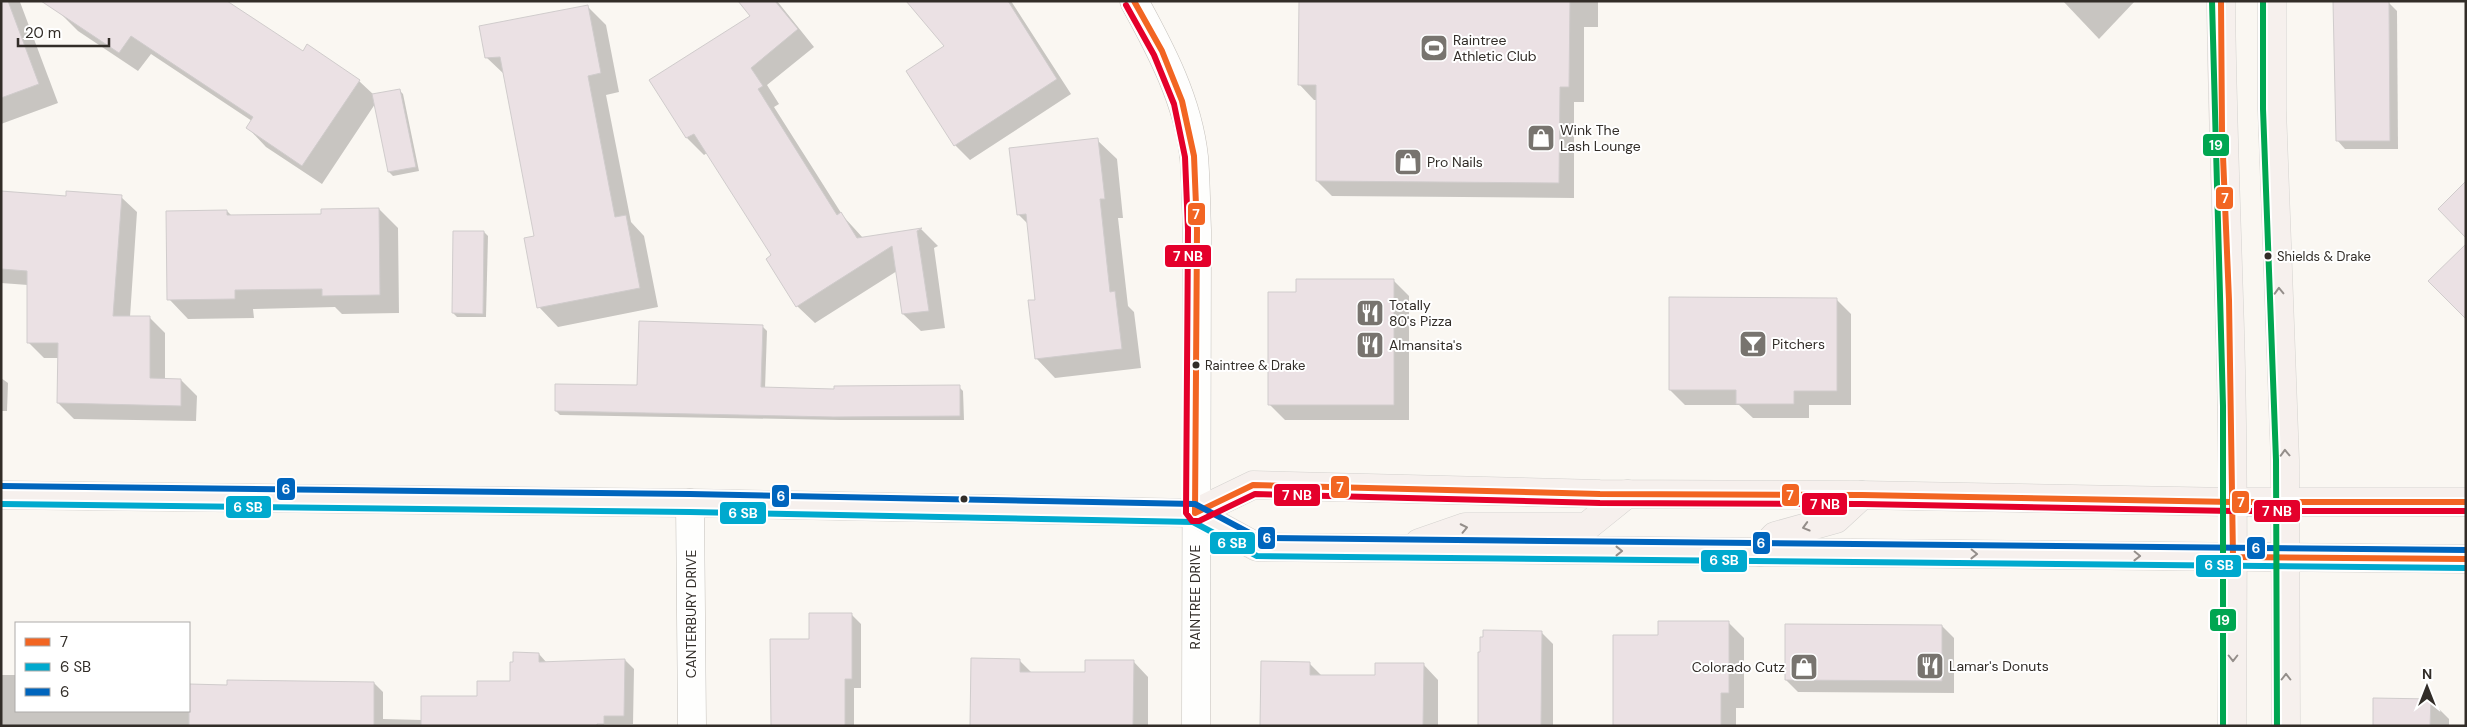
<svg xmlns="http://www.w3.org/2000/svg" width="2467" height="727" font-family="'DM Sans',sans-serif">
<rect width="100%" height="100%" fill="#faf7f2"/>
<g fill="#0003">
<path d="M1,1L20,2L58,103L1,124Z"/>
<path d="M740,1H777L814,47L767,85L779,104L774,107L843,216L863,238L921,229L938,246L934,248L945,328L921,331L903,314L897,271L815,323L797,306L772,255L707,153L704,155L687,138L752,16Z"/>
<path d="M907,1H1011L1071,94L970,160L955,145L908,71L946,46Z"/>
<path d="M1300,1H1598V27H1584V102H1574V198L1332,196L1317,181V100H1314L1299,84Z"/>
<path d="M2063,1H2135L2099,39Z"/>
<path d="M2388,2L2397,11L2398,149H2345L2337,140Z"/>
<path d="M587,6L606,25L619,92L606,95L631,222L644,236L658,307L558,327L539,307L536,237L505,75L486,57Z"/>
<path d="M59,12L303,53L359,81L374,95L399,90L403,94L419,171L393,176L389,172L375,104L322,184L266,147L247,127L252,121L151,54L138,71L78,31Z"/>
<path d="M1097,140L1117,159L1123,218H1118L1128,306L1134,312L1141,368L1055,378L1036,358L1037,301L1028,224L1018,214Z"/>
<path d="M1,192L67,197H121L137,212L130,317H149L165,333V380H181L197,396L196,421L74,419L58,403L59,358H44L28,342V285L1,283Z"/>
<path d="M379,209L398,228L399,313L342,314L335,307L253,309L254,318L188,319L169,299L227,211L232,216L322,215Z"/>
<path d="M484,232L488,236L486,317H457L453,313Z"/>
<path d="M1394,281L1409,296V420H1285L1269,404L1297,293Z"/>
<path d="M1836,299L1851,314V405H1809V418H1753L1739,405H1685L1670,390Z"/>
<path d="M763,327L767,331L765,389L836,390L959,387L963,391L964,420H839L560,415L556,411L639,387Z"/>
<path d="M1,378L8,383L7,411H1Z"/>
<path d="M851,614L861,624V688H854V726H773L810,640Z"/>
<path d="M1729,623L1744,638V708H1736V726H1614Z"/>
<path d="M1942,626L1954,638V693L1798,692L1786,680Z"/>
<path d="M1541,632L1553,644V726H1478L1482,653Z"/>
<path d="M539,654L547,663L625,660L634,669L633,724L1,726V675H16V711H189V686L374,683L383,692V719L422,720L511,682Z"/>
<path d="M1019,660L1032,673H1086L1133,661L1148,677V726H972Z"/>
<path d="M1309,663L1322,676H1376L1423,664L1438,680V726H1262Z"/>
<path d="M2430,700L2449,719V726H2374Z"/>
</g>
<g fill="#ebe1e4" stroke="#d0cccc">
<path d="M1,1H8L39,84L1,98Z"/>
<path d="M41,1H227L303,51L307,44L360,80L302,166L246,128L253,117L131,36L119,53Z"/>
<path d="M738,1H775L798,29L751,68L763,86L758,89L837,215L841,212L857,238L922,228L917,231L929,311L902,314L892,246L796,307L766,259L771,255L694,134L686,138L649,80L750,16Z"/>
<path d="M906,1H1008L1057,79L954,146L906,71L944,46Z"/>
<path d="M1299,1H1570L1569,87H1560L1559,183L1316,181V85H1298Z"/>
<path d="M2333,1H2389L2390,141H2336Z"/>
<path d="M588,5L601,73L588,76L615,217L626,215L640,288L537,308L524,238L534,236L500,57L485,58L479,26Z"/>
<path d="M400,89L416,167L388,172L372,94Z"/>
<path d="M1098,138L1105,199H1100L1110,292L1115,291L1122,349L1035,359L1028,300H1035L1026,214L1017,215L1009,148Z"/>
<path d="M2466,181V238L2438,209Z"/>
<path d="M1,191L66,196V191L122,195L113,316H150V378L181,379V406L57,403L58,343H27V271L1,269Z"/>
<path d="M379,208L380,295L322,296V289L235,290V299L167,300L166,211L227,210V215L321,214V209Z"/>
<path d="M453,231H484L483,314L452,313Z"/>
<path d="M2466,244V319L2428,281Z"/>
<path d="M1296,279H1394V405H1268V292H1296Z"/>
<path d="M1669,297L1837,298V391H1794V404H1736V390H1669Z"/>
<path d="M639,321L763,325L761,387L834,389V386L960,385V416L834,417L555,411V384L637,385Z"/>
<path d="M809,613H852V679H845V726H771L770,639H809Z"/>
<path d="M1658,621H1729V693H1721V726H1613V635H1658Z"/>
<path d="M1785,624L1942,625V681L1785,680Z"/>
<path d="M1483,630L1542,631L1541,726H1478V652H1480V637H1483Z"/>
<path d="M513,652L539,653V662L625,659L624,716H604V724H597V726H421V696H477V681H510V662H513Z"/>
<path d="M971,658L1020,659V672H1085V660H1134L1133,726H970Z"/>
<path d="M1261,661L1310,662V675H1375V663H1424L1423,726H1260Z"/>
<path d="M227,680L374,682V726H189V684L227,685Z"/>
<path d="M2373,698L2431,699L2430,726H2373Z"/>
</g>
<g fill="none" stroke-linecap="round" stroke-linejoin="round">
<defs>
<path id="street" d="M690,503L692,726"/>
<path id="secondary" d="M1134,1C1161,50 1188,101 1194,157C1196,181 1196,206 1197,230L1196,726"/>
<g id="primary">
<path d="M2221,1C2222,101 2226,200 2229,299C2234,441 2233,584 2232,726"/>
<path d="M2272,1V109L2285,460L2286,726"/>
<path d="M1,495L690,503L1195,513L1253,485L1600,494L1862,495L2232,502H2466"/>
<path d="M1195,513L1257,547L2466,559"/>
<path d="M1419,543L1465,527H1586L1627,494"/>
<path d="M1760,552L1775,536L1836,519L1862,495"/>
</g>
</defs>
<use href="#street" stroke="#c4c0bb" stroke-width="29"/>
<use href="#secondary" stroke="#c4c0bb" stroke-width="29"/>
<use href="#primary" stroke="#d4d2cf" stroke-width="29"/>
<use href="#street" stroke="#fefefd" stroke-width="28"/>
<use href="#secondary" stroke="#fefefd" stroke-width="28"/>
<use href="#primary" stroke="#f6f0ed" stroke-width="28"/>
<defs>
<g id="bus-1">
<path d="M1134,1L1162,51L1182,101L1194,156L1197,230L1195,513L1253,485L1600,494L1862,495L2232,502H2466"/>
<path d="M2221,1L2222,132L2229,300L2233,557L2466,559"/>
</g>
<path id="bus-2" d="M1,504L690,512L1193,522L1257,556L2466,568"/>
<path id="bus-3" d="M1,486L690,494L1195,504L1259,538L2466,550"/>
<path id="bus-4" d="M1126,5L1154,55L1174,104L1185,157L1188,230L1186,513L1192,521H1199L1255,494L1600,503L1862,504L2232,511H2466"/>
<g id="bus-5">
<path d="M2212,1L2223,406V726"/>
<path d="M2263,1V109L2276,460L2277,726"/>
</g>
</defs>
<use href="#bus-1" stroke="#fff" stroke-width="10"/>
<use href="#bus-2" stroke="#fff" stroke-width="10"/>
<use href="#bus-3" stroke="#fff" stroke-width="10"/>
<use href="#bus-4" stroke="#fff" stroke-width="10"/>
<use href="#bus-5" stroke="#fff" stroke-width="10"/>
<use href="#bus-1" stroke="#f26522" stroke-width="6"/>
<use href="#bus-2" stroke="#00a9ce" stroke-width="6"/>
<use href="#bus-3" stroke="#0065bd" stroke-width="6"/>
<use href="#bus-4" stroke="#e4002b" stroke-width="6"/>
<use href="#bus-5" stroke="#00a651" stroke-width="6"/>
</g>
<defs><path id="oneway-chevron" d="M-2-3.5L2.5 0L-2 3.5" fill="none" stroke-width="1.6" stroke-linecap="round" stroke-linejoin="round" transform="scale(1.25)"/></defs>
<g stroke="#948e8a">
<use href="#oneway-chevron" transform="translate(2279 291) rotate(-92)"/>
<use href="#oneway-chevron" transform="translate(2285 453) rotate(-92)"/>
<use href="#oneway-chevron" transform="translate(1806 527) rotate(164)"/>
<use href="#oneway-chevron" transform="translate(1464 528) rotate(-12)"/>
<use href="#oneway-chevron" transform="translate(1619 551)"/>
<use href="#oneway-chevron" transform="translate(1974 554) rotate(1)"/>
<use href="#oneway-chevron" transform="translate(2137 556) rotate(1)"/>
<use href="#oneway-chevron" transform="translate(2233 658) rotate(90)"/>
<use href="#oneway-chevron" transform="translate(2286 677) rotate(-90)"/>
</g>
<defs>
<symbol id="stadium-square" viewBox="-11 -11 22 22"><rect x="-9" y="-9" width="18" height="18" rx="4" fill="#78746f" stroke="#fff"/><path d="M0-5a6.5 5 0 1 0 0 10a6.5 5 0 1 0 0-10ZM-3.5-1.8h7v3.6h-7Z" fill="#fff"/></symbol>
<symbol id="shop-square" viewBox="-11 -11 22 22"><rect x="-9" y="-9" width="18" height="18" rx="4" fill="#78746f" stroke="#fff"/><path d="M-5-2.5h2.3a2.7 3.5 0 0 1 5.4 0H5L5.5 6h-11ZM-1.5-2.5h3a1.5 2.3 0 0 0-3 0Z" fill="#fff"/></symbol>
<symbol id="restaurant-square" viewBox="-11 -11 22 22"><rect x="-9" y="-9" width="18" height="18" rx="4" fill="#78746f" stroke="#fff"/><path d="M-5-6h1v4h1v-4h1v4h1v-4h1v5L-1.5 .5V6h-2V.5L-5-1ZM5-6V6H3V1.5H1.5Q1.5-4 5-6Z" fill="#fff"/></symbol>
<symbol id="bar-square" viewBox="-11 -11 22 22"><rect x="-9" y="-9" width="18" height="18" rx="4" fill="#78746f" stroke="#fff"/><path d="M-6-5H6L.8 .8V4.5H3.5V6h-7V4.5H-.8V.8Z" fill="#fff"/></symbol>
</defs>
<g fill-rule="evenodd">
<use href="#stadium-square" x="1418" y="32" width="32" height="32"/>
<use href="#shop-square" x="1525" y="122" width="32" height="32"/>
<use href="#shop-square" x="1392" y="146" width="32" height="32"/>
<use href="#restaurant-square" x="1354" y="297" width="32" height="32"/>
<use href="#bar-square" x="1737" y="328" width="32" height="32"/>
<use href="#restaurant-square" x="1354" y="329" width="32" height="32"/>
<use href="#restaurant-square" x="1914" y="650" width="32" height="32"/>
<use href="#shop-square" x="1788" y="651" width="32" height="32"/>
</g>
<g fill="#322d28" stroke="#fff" stroke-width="2">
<circle cx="2268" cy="256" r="4.5"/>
<circle cx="1196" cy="365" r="4.5"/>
<circle cx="964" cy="499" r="4.5"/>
</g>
<g text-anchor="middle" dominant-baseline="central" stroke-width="4" stroke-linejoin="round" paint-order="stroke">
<g font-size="13" fill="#322d28" stroke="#fff" text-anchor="start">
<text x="2277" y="256">Shields &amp; Drake</text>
<text x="1205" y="365">Raintree &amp; Drake</text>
</g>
<g font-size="14" fill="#322d28" stroke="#fff" text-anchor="start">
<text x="1453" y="40">Raintree<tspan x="1453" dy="16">Athletic Club</tspan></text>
<text x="1560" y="130">Wink The<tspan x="1560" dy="16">Lash Lounge</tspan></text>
<text x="1427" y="162">Pro Nails</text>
<text x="1389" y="305">Totally<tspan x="1389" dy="16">80's Pizza</tspan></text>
<text x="1772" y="344">Pitchers</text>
<text x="1389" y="345">Almansita's</text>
<text x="1949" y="666">Lamar's Donuts</text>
<text x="1785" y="667" text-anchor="end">Colorado Cutz</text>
</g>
<g font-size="14" fill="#322d28" stroke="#fff">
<text transform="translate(1195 597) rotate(-90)">RAINTREE DRIVE</text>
<text transform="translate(691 614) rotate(-90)">CANTERBURY DRIVE</text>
</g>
</g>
<g stroke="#fff" stroke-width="2">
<rect x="2202" y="133" width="28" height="24" rx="5" fill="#00a651"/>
<rect x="2215" y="186" width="19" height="24" rx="5" fill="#f26522"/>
<rect x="1187" y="202" width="19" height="24" rx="5" fill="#f26522"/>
<rect x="1164" y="244" width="48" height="24" rx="5" fill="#e4002b"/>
<rect x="1330" y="475" width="20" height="24" rx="5" fill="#f26522"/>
<rect x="276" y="477" width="20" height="24" rx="5" fill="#0065bd"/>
<rect x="1781" y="483" width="19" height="24" rx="5" fill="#f26522"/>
<rect x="1273" y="483" width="48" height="24" rx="5" fill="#e4002b"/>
<rect x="771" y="484" width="19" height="24" rx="5" fill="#0065bd"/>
<rect x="2231" y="490" width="19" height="24" rx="5" fill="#f26522"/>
<rect x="1801" y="492" width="47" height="24" rx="5" fill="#e4002b"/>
<rect x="225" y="495" width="47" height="24" rx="5" fill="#00a9ce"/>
<rect x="2253" y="499" width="48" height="24" rx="5" fill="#e4002b"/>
<rect x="719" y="501" width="48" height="24" rx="5" fill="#00a9ce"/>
<rect x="1257" y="526" width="19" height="24" rx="5" fill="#0065bd"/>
<rect x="1209" y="531" width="47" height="24" rx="5" fill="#00a9ce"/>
<rect x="1752" y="531" width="19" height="24" rx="5" fill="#0065bd"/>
<rect x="2246" y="536" width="20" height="24" rx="5" fill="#0065bd"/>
<rect x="1700" y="549" width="48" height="24" rx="5" fill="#00a9ce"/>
<rect x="2195" y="554" width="47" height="24" rx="5" fill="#00a9ce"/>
<rect x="2209" y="608" width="28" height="24" rx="5" fill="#00a651"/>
</g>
<g font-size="14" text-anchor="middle" font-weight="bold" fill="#fff">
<text x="2216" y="150">19</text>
<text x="2225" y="203">7</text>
<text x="1196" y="219">7</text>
<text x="1188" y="261">7 NB</text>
<text x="1340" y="492">7</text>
<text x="286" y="494">6</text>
<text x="1790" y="500">7</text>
<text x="1297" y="500">7 NB</text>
<text x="781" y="501">6</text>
<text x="2241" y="507">7</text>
<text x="1825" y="509">7 NB</text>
<text x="248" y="512">6 SB</text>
<text x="2277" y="516">7 NB</text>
<text x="743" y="518">6 SB</text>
<text x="1267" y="543">6</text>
<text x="1232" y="548">6 SB</text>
<text x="1761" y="548">6</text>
<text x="2256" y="553">6</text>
<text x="1724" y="565">6 SB</text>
<text x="2219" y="570">6 SB</text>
<text x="2223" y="625">19</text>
</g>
<rect width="2467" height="727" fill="none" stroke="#322d28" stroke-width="5"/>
<rect x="15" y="622" width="175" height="90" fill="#ffffff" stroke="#adaba9"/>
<rect x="25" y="638" width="25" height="8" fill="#f26522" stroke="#adaba9"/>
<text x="60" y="647" font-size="15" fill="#322d28">7</text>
<rect x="25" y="663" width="25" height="8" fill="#00a9ce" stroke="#adaba9"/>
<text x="60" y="672" font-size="15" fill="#322d28">6 SB</text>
<rect x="25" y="688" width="25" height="8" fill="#0065bd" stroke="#adaba9"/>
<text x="60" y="697" font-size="15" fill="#322d28">6</text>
<g transform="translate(2427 687)" stroke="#ffffff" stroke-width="4" paint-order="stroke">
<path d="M0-4L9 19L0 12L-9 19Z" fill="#322d28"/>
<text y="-8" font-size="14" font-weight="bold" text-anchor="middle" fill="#322d28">N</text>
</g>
<path d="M18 38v8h91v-8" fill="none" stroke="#322d28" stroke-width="2.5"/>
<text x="25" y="38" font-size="15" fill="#322d28" stroke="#ffffff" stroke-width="4" paint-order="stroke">20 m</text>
</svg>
